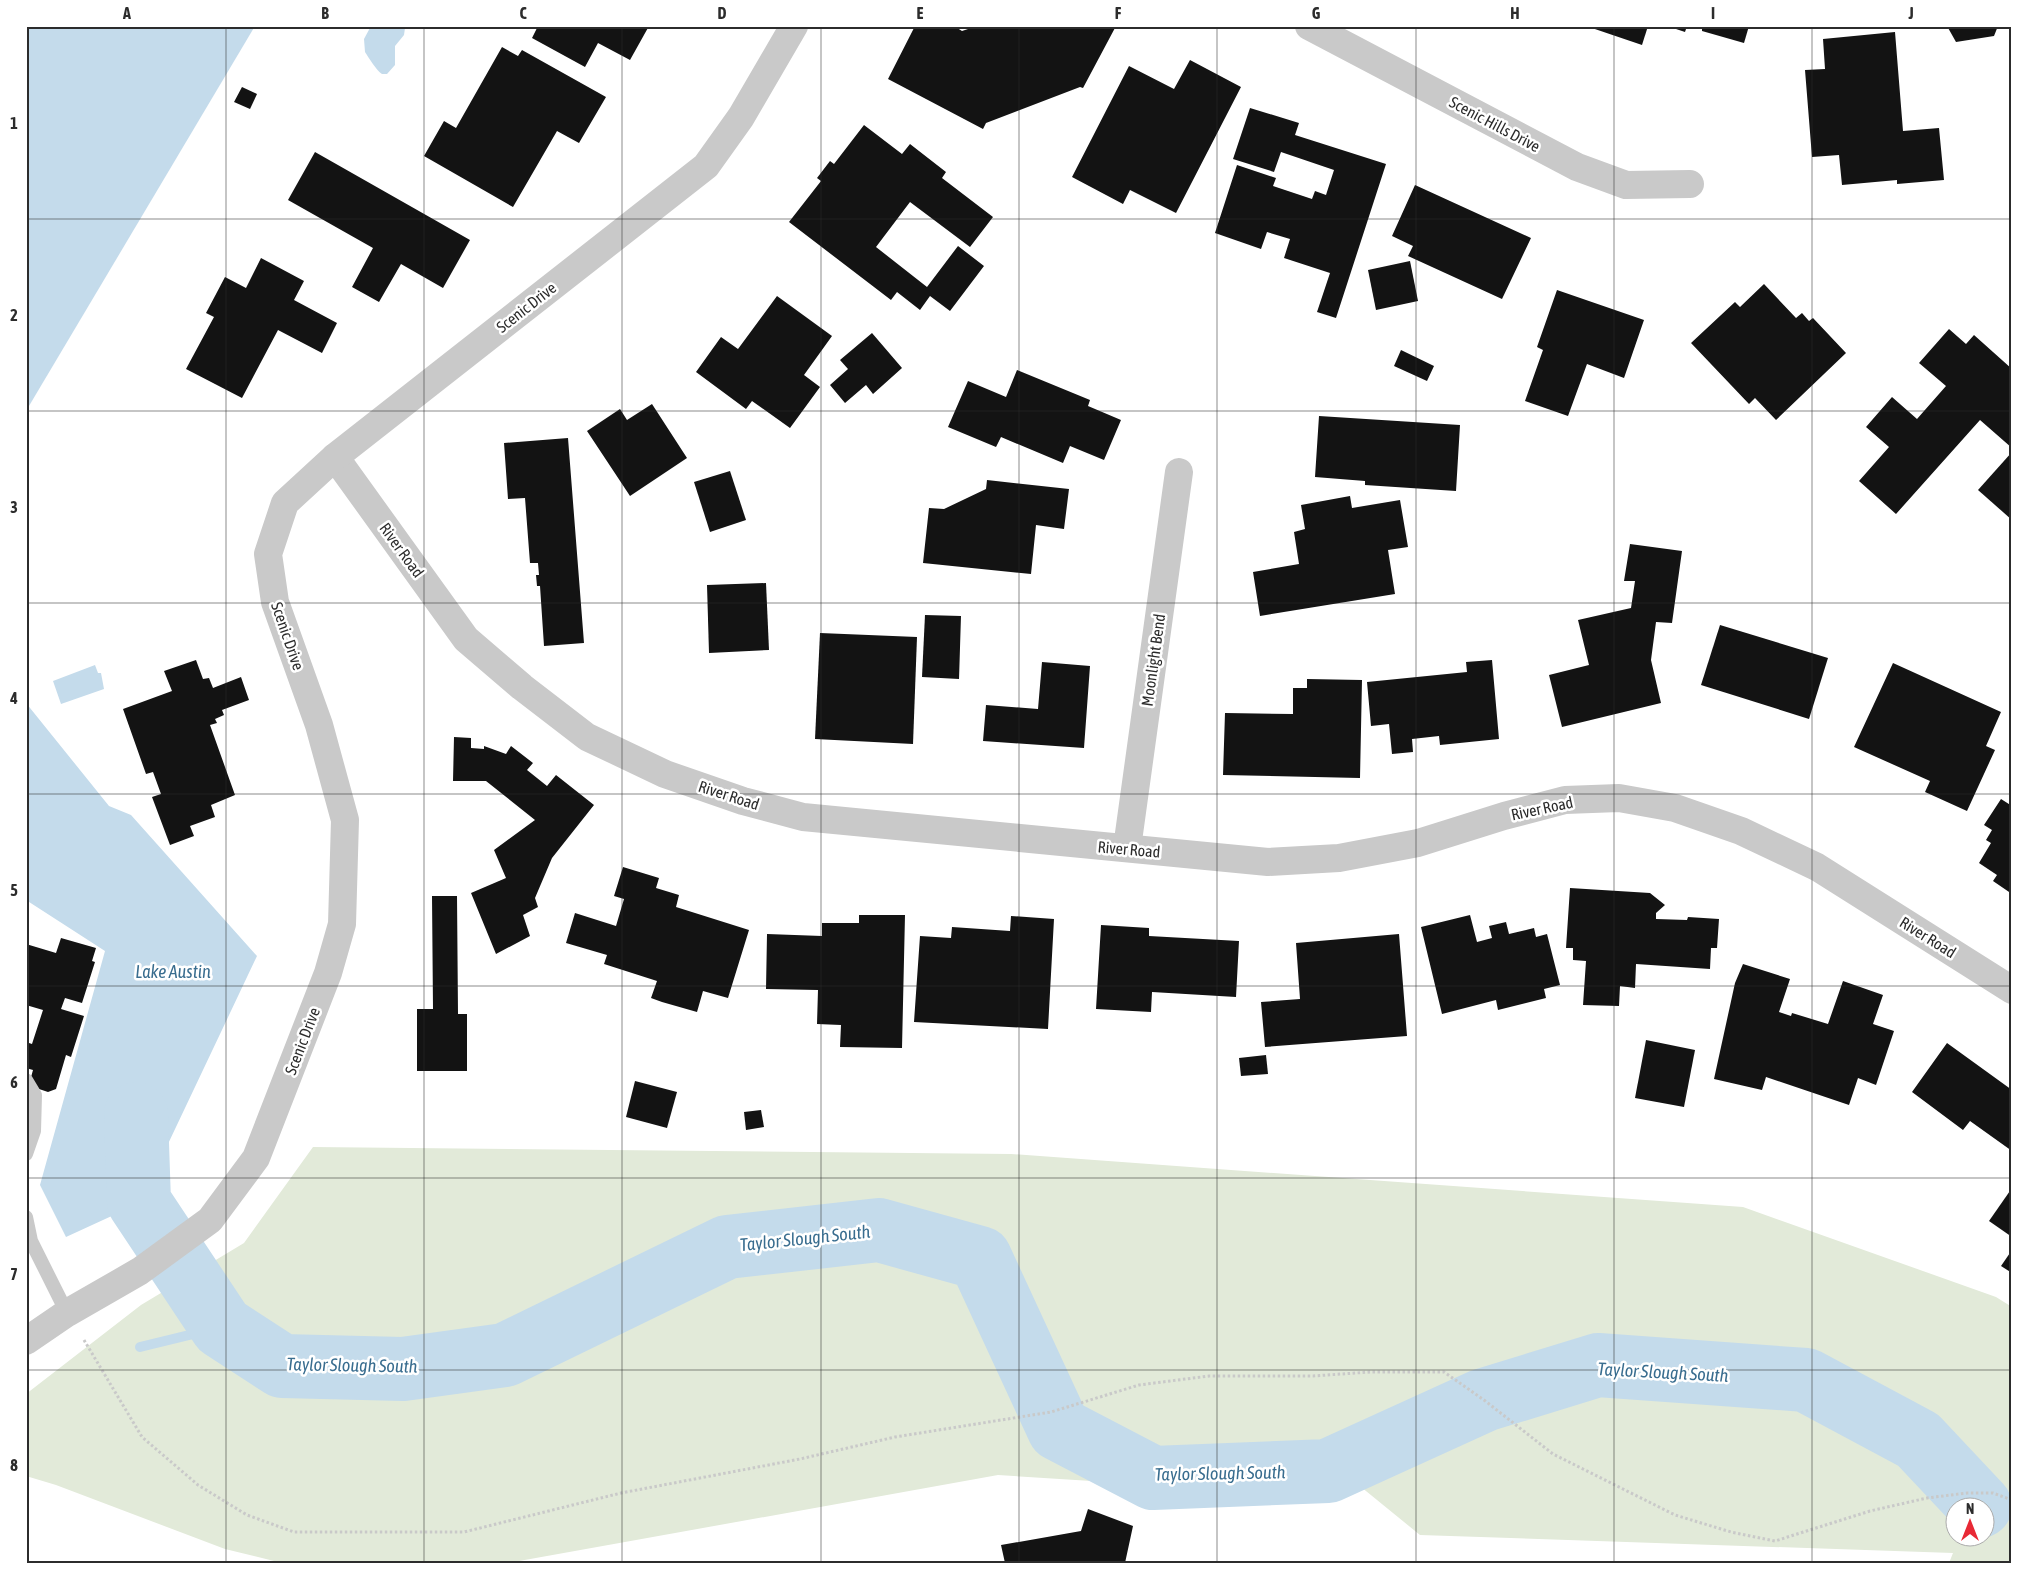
<svg xmlns="http://www.w3.org/2000/svg" width="2038" height="1589" font-family="'Asap Condensed',sans-serif">
<rect width="100%" height="100%" fill="#fff"/>
<path fill="#e2ead9" fill-rule="evenodd" d="M313,1147L1011,1154L1743,1207L1996,1297L2012,1307V1563H1949L1953,1553L1420,1535L1350,1478L1155,1485L998,1475L508,1563H282L225,1549L56,1485L26,1476V1394L141,1305L244,1243ZM1956,1506H1986V1536H1956Z"/>
<g fill="#c4dbeb">
<path d="M26,26H255L26,411Z"/>
<path d="M371,26L405,28L404,35L395,46V65L387,74H382C376,70 369,58 365,52L364,39Z"/>
<path d="M95,665L98,673H101L104,689L61,704L53,681Z"/>
<path d="M26,703L109,806L131,815L257,956L140,1203L66,1237L40,1185L105,951L26,900Z"/>
</g>
<g fill="none" stroke-linecap="round" stroke-linejoin="round">
<path stroke="#c4dbeb" stroke-width="10" d="M140,1347L222,1327"/>
<path stroke="#c4dbeb" stroke-width="64" d="M136,1114L139,1202L222,1327L282,1366L403,1369L505,1355L727,1247L879,1230L980,1258L1059,1429L1153,1478L1328,1471L1484,1400L1598,1365L1806,1380L1918,1440L1980,1506"/>
</g>
<g fill="#131313">
<path d="M538,26H649L630,60L598,43L585,67L532,38Z"/>
<path d="M915,26H954L962,31L977,26H1116L1083,88L1080,87L986,123L983,129L888,79Z"/>
<path d="M1586,26H1648L1642,45Z"/>
<path d="M1667,26H1687L1685,32Z"/>
<path d="M1702,26H1749L1744,43L1702,31Z"/>
<path d="M1947,26H1998L1994,36L1956,42Z"/>
<path d="M1895,32L1903,131L1939,128L1944,180L1897,184V180L1842,185L1839,155L1812,157L1805,70L1825,69L1823,39Z"/>
<path d="M502,47L518,56L522,50L606,97L579,143L557,131L513,207L424,156L444,121L456,128Z"/>
<path d="M1190,60L1241,87L1176,213L1130,190L1123,204L1072,177L1129,66L1174,89Z"/>
<path d="M242,87L257,94L250,109L234,102Z"/>
<path d="M1250,108L1299,123L1295,135L1386,164L1336,318L1317,312L1330,273L1284,258L1290,239L1267,232L1261,249L1215,233L1237,165L1276,178L1273,186L1312,199L1315,191L1326,195L1334,170L1281,152L1274,172L1233,159Z"/>
<path d="M864,125L902,154L910,144L946,172L942,178L993,217L970,247L910,202L876,247L927,287L958,246L984,266L950,311L930,296L920,310L897,292L891,300L789,222L821,181L817,178L830,161L834,164Z"/>
<path d="M315,152L470,240L443,288L401,264L379,302L352,287L373,248L288,200Z"/>
<path d="M1415,185L1531,238L1502,299L1408,256L1413,246L1392,236Z"/>
<path d="M261,258L304,281L294,300L337,323L322,353L278,330L242,398L186,369L214,317L206,313L225,277L246,288Z"/>
<path d="M1410,261L1418,301L1376,310L1368,270Z"/>
<path d="M1764,284L1796,318L1802,313L1809,321L1813,318L1846,353L1776,420L1755,398L1749,404L1691,343L1735,302L1740,307Z"/>
<path d="M1557,290L1644,320L1624,378L1587,364L1568,416L1525,401L1543,350L1537,347Z"/>
<path d="M777,296L832,336L804,375L820,387L790,428L752,401L746,409L696,372L721,337L738,349Z"/>
<path d="M1949,329L1966,344L1974,335L2012,369V386L2009,388L2012,390V448L1980,420L1896,514L1859,481L1889,447L1866,427L1892,397L1917,419L1946,386L1919,363Z"/>
<path d="M872,333L902,368L873,394L866,385L845,403L830,385L848,369L840,360Z"/>
<path d="M1401,350L1434,366L1427,381L1394,366Z"/>
<path d="M1017,370L1090,400L1088,406L1121,420L1104,460L1070,446L1063,463L1001,437L996,447L948,427L968,381L1006,397Z"/>
<path d="M652,404L687,458L630,496L587,431L620,409L627,420Z"/>
<path d="M1319,416L1460,425L1456,491L1365,485V481L1315,477Z"/>
<path d="M568,438L584,643L544,646L540,586H537L536,575H539L538,563H530L525,498L508,499L504,443Z"/>
<path d="M2012,452V520L1978,490Z"/>
<path d="M730,471L746,520L710,532L694,482Z"/>
<path d="M987,480L1069,489L1064,529L1036,525L1031,574L923,563L929,508L944,509L986,489Z"/>
<path d="M1350,496L1352,508L1400,500L1408,547L1388,550L1395,594L1260,616L1253,572L1299,564L1294,532L1305,529L1301,505Z"/>
<path d="M1630,544L1682,551L1672,623L1656,622L1651,660L1661,703L1562,727L1549,675L1589,665L1578,620L1631,608L1635,581H1624Z"/>
<path d="M766,583L769,650L709,653L707,585Z"/>
<path d="M925,615L961,616L959,679L922,677Z"/>
<path d="M1720,625L1828,658L1809,719L1701,685Z"/>
<path d="M820,633L917,637L913,744L815,739Z"/>
<path d="M196,660L203,679L209,678L213,688L241,677L249,700L222,710L224,715L215,719L217,723L210,725L235,795L211,805L215,817L190,826L194,836L170,845L152,797L161,794L153,772L146,774L123,709L172,691L164,671Z"/>
<path d="M1492,660L1499,739L1440,745L1439,736L1412,739L1413,752L1392,754L1389,724L1371,726L1367,682L1467,672L1466,662Z"/>
<path d="M1042,662L1090,666L1084,748L983,741L986,705L1038,709Z"/>
<path d="M1893,663L2001,712L1986,746L1995,750L1967,811L1925,792L1930,781L1854,747Z"/>
<path d="M1307,679L1362,680L1360,778L1223,775L1225,713L1293,714V688H1307Z"/>
<path d="M454,737L471,738V748L484,749V746L506,754L511,746L533,763L527,770L547,786L556,775L594,805L552,858L535,898L538,907L523,915L530,936L496,954L471,893L506,878L494,850L535,820L486,781H453Z"/>
<path d="M2001,799L2012,806V894L1993,881L1997,875L1979,863L1991,843L1986,840L1992,830L1984,825Z"/>
<path d="M623,867L659,878L656,888L679,895L676,907L749,930L728,998L703,991L697,1012L662,1002L651,998L657,981L604,964L607,955L566,943L575,913L616,926L624,899L614,896Z"/>
<path d="M1570,888L1650,893L1665,905L1656,913V919L1687,920L1688,917L1719,919L1717,948H1711L1710,969L1636,964L1635,988L1620,986L1619,1006L1583,1005L1586,961L1573,960V948H1566Z"/>
<path d="M432,896H457L458,1014H467V1071H417V1009H433Z"/>
<path d="M859,915H905L902,1048L840,1047L841,1025L817,1024L818,990L766,989L767,934L822,936V923H859Z"/>
<path d="M1470,915L1477,942L1492,938L1489,926L1506,922L1509,934L1534,928L1536,937L1547,934L1560,985L1544,989L1546,998L1498,1010L1496,1000L1442,1014L1421,927Z"/>
<path d="M1011,916L1054,919L1048,1029L914,1022L920,936L951,938L952,927L1010,931Z"/>
<path d="M1101,925L1149,928V936L1239,941L1236,997L1152,992L1151,1012L1096,1009Z"/>
<path d="M1399,934L1407,1036L1265,1047L1261,1002L1300,999L1296,943Z"/>
<path d="M61,938L96,948L92,961L95,962L82,1003L65,998L61,1009L84,1016L71,1057L66,1055L56,1089L48,1092L36,1088L30,1081L33,1070L26,1068V1042L32,1044L43,1010L26,1005V944L56,953Z"/>
<path d="M1743,964L1790,979L1779,1012L1791,1016L1792,1013L1828,1024L1843,981L1883,995L1873,1024L1894,1031L1876,1085L1858,1078L1849,1105L1766,1077L1762,1090L1714,1079L1735,983Z"/>
<path d="M1646,1040L1695,1050L1684,1107L1635,1098Z"/>
<path d="M1947,1043L2012,1090V1151L1970,1121L1963,1130L1912,1092Z"/>
<path d="M1266,1055L1268,1074L1241,1076L1239,1058Z"/>
<path d="M635,1081L677,1092L667,1128L626,1117Z"/>
<path d="M761,1110L764,1127L746,1130L744,1112Z"/>
<path d="M2012,1188V1237L1989,1221Z"/>
<path d="M2012,1250V1273L2001,1266Z"/>
<path d="M1088,1509L1133,1526L1125,1563H1005L1001,1545L1081,1531Z"/>
</g>
<g fill="none" stroke-linecap="round" stroke-linejoin="round">
<path stroke="#c9c9c9" stroke-width="3" stroke-dasharray="2.5 2.5" stroke-linecap="butt" d="M84,1340L142,1437L198,1485L247,1515L294,1532H464L621,1493L800,1459L895,1437L1051,1412L1139,1385L1209,1376H1313L1370,1372H1444L1484,1400L1553,1454L1675,1515L1731,1532L1775,1541L1870,1511L1927,1498L1967,1493H1993L2012,1500"/>
<g stroke="#c9c9c9" stroke-width="14">
<path d="M26,1080L35,1095L34,1131L26,1154"/>
<path d="M26,1217L31,1241L67,1313"/>
</g>
<g stroke="#c9c9c9" stroke-width="28">
<path d="M1309,26L1577,167L1626,185L1690,184"/>
<path d="M335,457L466,639L522,687L587,737L665,774L743,801L803,817L1268,862L1339,858L1418,843L1504,816L1565,800L1619,798L1675,808L1741,831L1817,867L2012,990"/>
<path d="M1127,848L1179,472"/>
<path d="M26,1341L67,1313L140,1271L210,1220L256,1158L328,973L342,924L345,820L319,725L275,602L268,554L285,503L335,457L706,166L741,117L794,26"/>
</g>
</g>
<path fill="none" stroke="#2c2c2c" stroke-width="1" stroke-opacity="0.55" d="M226,26V1563M424,26V1563M622,26V1563M821,26V1563M1019,26V1563M1217,26V1563M1416,26V1563M1614,26V1563M1812,26V1563M26,219H2012M26,411H2012M26,603H2012M26,794H2012M26,986H2012M26,1178H2012M26,1370H2012"/>
<g text-anchor="middle" dominant-baseline="central" stroke-width="5" stroke-linejoin="round" paint-order="stroke">
<g font-size="16" fill="#2c2c2c" stroke="#fff">
<text transform="translate(1495 124) rotate(28)">Scenic Hills Drive</text>
<text transform="translate(526 307) rotate(-38)">Scenic Drive</text>
<text transform="translate(402 550) rotate(54)">River Road</text>
<text transform="translate(288 636) rotate(71)">Scenic Drive</text>
<text transform="translate(1153 660) rotate(-82)">Moonlight Bend</text>
<text transform="translate(729 795) rotate(18)">River Road</text>
<text transform="translate(1542 808) rotate(-12)">River Road</text>
<text transform="translate(1129 849) rotate(5)">River Road</text>
<text transform="translate(1928 937) rotate(32)">River Road</text>
<text transform="translate(302 1041) rotate(-69)">Scenic Drive</text>
</g>
<g font-size="18" font-style="italic" fill="#396d8f" stroke="#fff">
<text x="173" y="971">Lake Austin</text>
<text transform="translate(805 1238) rotate(-6)">Taylor Slough South</text>
<text transform="translate(352 1365) rotate(1)">Taylor Slough South</text>
<text transform="translate(1663 1372) rotate(3)">Taylor Slough South</text>
<text transform="translate(1220 1473) rotate(-1)">Taylor Slough South</text>
</g>
</g>
<rect width="2038" height="1589" fill="none" stroke="#ffffff" stroke-width="55"/>
<g transform="translate(1970 1522)"><circle r="24" fill="#ffffff" stroke="#ababab"/>
<path d="M0-4L9 19L0 12L-9 19Z" fill="#e82935"/>
<text y="-8" font-size="14" font-weight="bold" text-anchor="middle" fill="#2c2c2c">N</text>
</g>
<rect x="28" y="28" width="1982" height="1534" fill="none" stroke="#2c2c2c" stroke-width="2"/>
<g font-size="16" text-anchor="middle" font-weight="bold" fill="#2c2c2c">
<text x="127" y="19">A</text>
<text x="325" y="19">B</text>
<text x="523" y="19">C</text>
<text x="722" y="19">D</text>
<text x="920" y="19">E</text>
<text x="1118" y="19">F</text>
<text x="1316" y="19">G</text>
<text x="1515" y="19">H</text>
<text x="1713" y="19">I</text>
<text x="1911" y="19">J</text>
<text x="14" y="129">1</text>
<text x="14" y="321">2</text>
<text x="14" y="513">3</text>
<text x="14" y="704">4</text>
<text x="14" y="896">5</text>
<text x="14" y="1088">6</text>
<text x="14" y="1280">7</text>
<text x="14" y="1471">8</text>
</g>
</svg>
